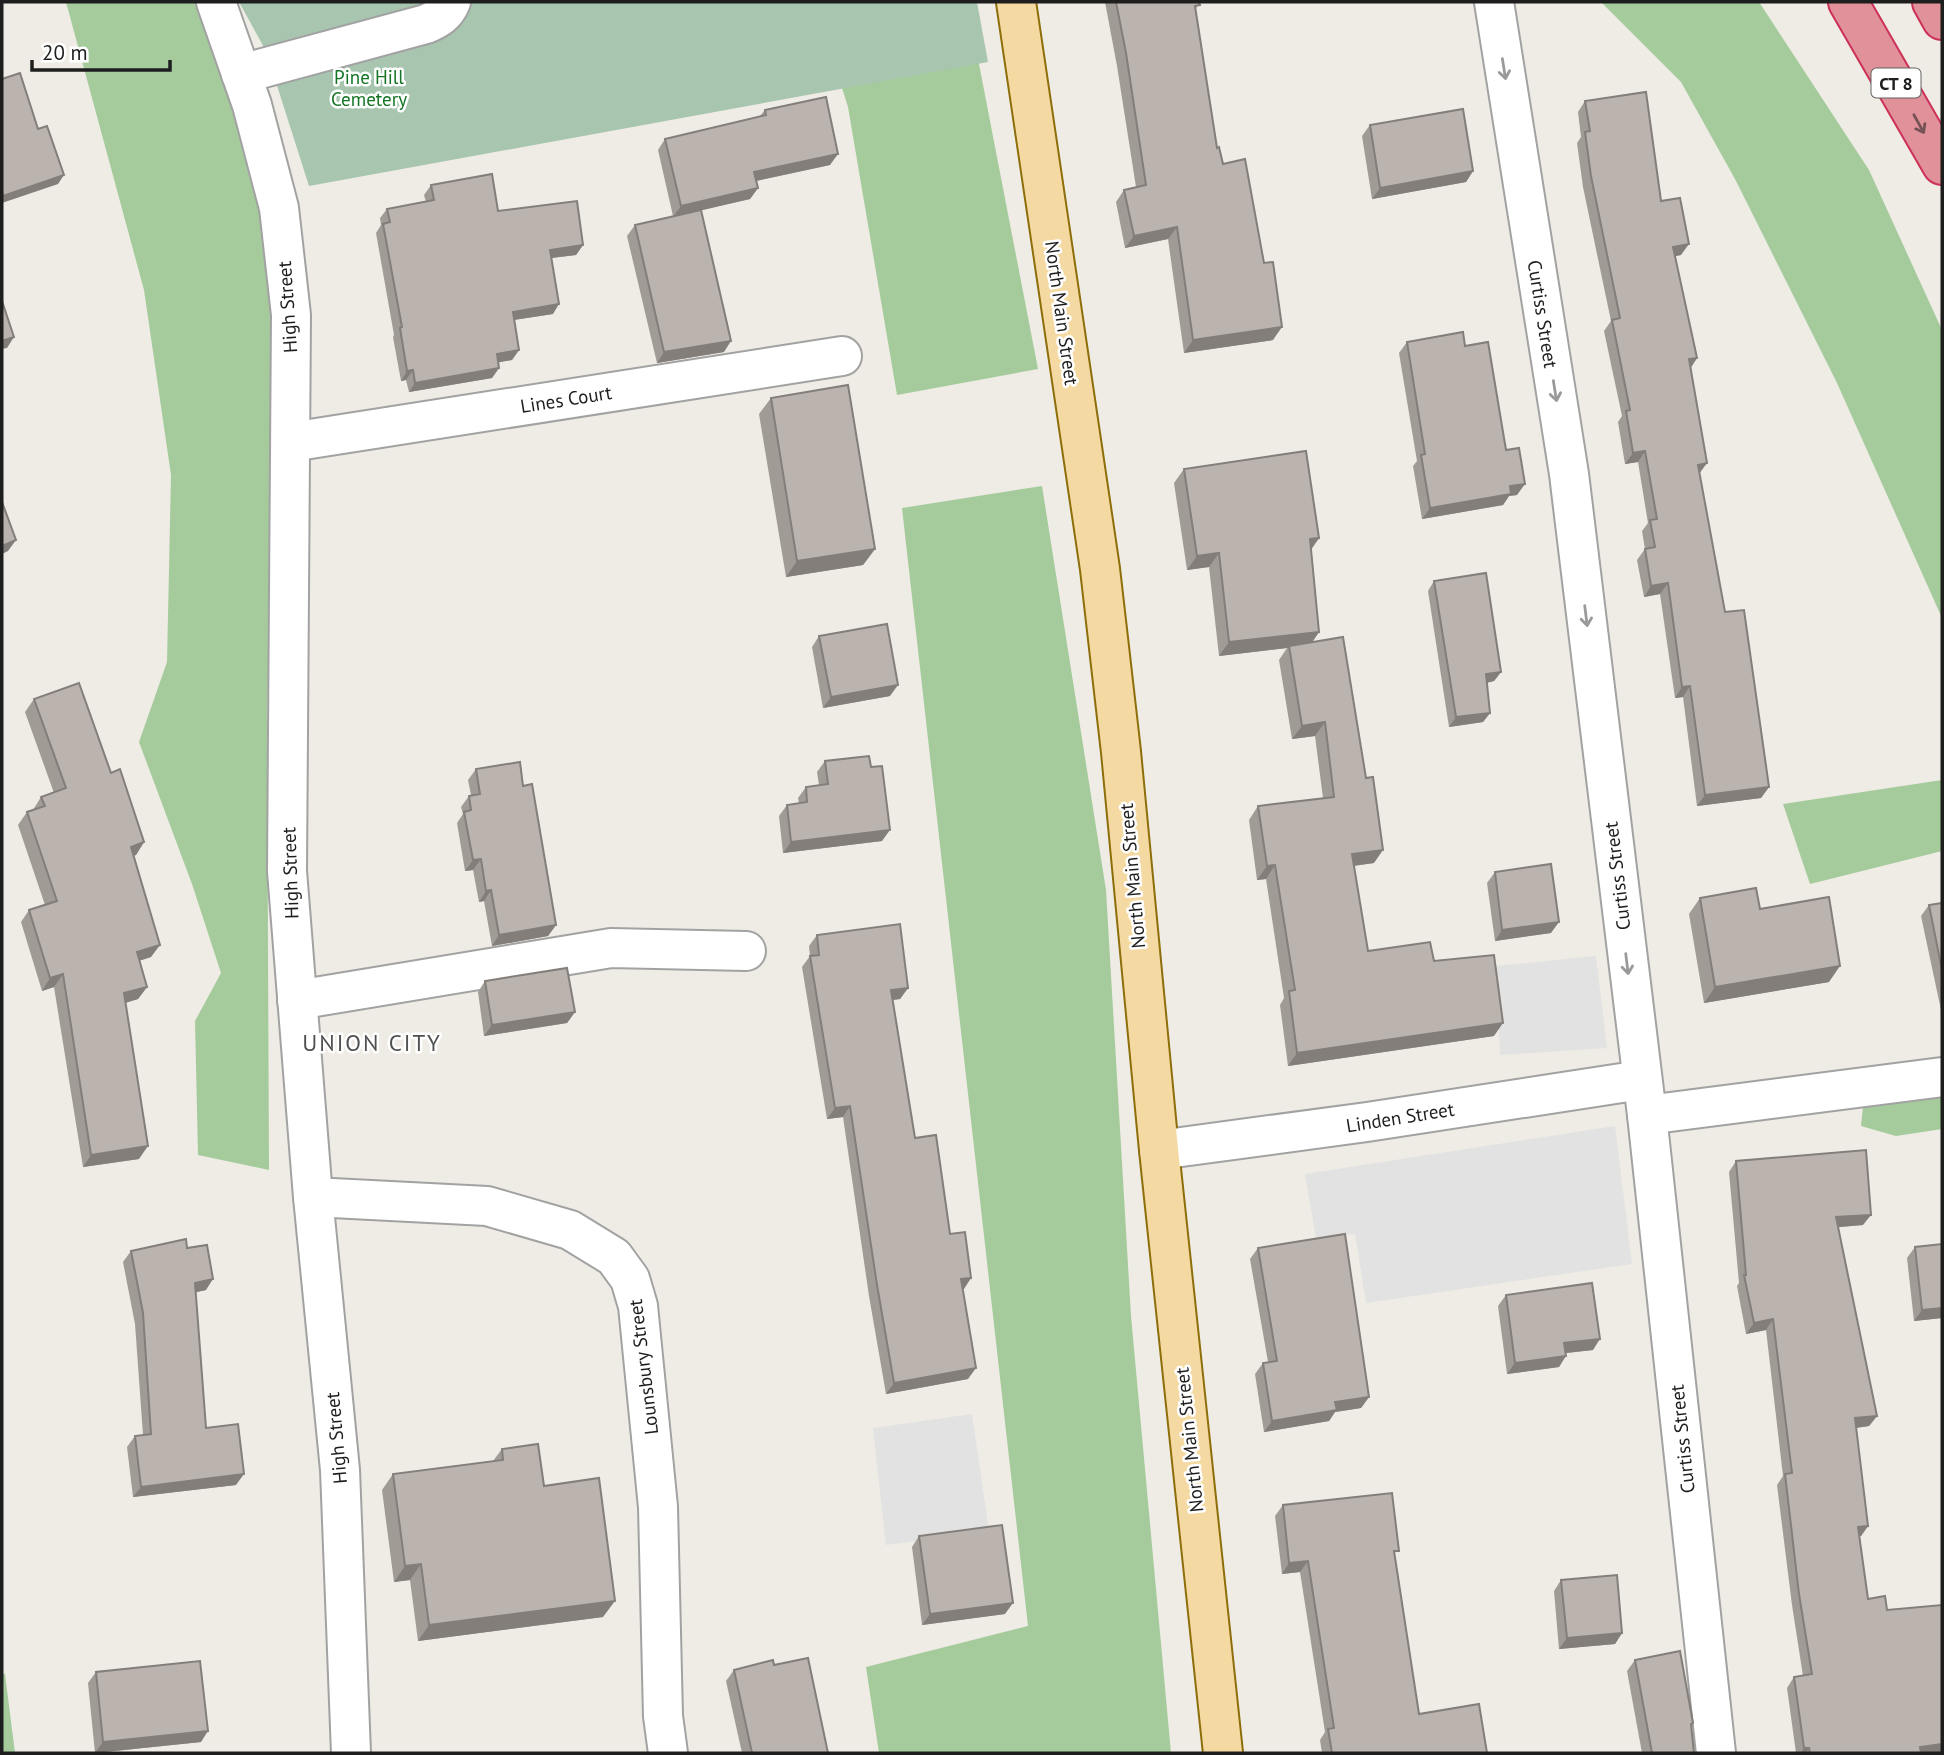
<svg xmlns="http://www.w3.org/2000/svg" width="1944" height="1755" font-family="'PT Sans',sans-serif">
<rect width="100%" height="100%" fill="#eeece4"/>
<g fill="#a5cb9c">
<path d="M66,2H202L267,217L277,402L267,713L269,1170L198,1155L195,1021L221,973L192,884L139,742L167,662L171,475L144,290Z"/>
<path d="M815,2H967L1038,369L897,395L848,107Z"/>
<path d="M1601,2H1759L1869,170L1942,330V618L1837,383L1735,179L1681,82Z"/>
<path d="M1042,486L1106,890L1131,1316L1171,1753H879L866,1667L1028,1626L902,508Z"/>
<path d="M1942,780V851L1810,884L1783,804Z"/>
<path d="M1942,1094V1129L1896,1136L1861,1126L1863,1107Z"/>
<path d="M2,1673L5,1674L15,1753H2Z"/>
</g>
<path fill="#a7c5af" d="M239,2H977L988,62L309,186L266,51Z"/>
<g fill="#e2e2e2">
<path d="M1596,956L1607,1048L1500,1055L1496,966Z"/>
<path d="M1615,1126L1632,1264L1366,1303L1355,1234L1316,1238L1305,1174Z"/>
<path d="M972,1414L989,1531L886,1545L873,1428Z"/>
</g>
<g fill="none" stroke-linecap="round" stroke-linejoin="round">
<defs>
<g id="minor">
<path d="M216,2L252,105L279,208L291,315L287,871L313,1197L340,1470L351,1753"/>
<path d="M1494,2L1569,474L1647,1115L1716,1753"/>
<path d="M241,74L426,24C438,19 446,14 451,2"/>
<path d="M291,442L842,356"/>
<path d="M297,1000L611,948L746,951"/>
<path d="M1647,1115L1942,1077"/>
<path d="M1159,1150L1367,1122L1641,1080"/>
<path d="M313,1197L487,1206L570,1230L614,1257L630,1279L638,1306L658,1507L663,1716L668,1753"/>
</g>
<path id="major" d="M1016,2L1100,569L1121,752L1159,1150L1223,1753"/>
<g id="highway">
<path d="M1848,2L1942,165"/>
<path d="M1932,2L1942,20"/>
</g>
</defs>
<use href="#minor" stroke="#a2a2a2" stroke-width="42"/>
<use href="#major" stroke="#8d6e0a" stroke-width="42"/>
<use href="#highway" stroke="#cd3058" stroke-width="42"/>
<use href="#minor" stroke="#fff" stroke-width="38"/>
<use href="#major" stroke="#f5d9a2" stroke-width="38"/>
<use href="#highway" stroke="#e09199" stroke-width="38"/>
</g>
<g fill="#a19b96">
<path d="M1105,2H1199L1195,11L1217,148L1223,164L1273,340L1184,353L1168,239L1125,248L1116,202L1124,190L1136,187L1117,66Z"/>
<path d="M1585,101L1661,201L1681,255L1675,256L1697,358L1691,367L1699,474L1725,612L1769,787L1761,798L1697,806L1683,697L1675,698L1660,594L1644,597L1637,560L1645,549L1642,531L1648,523L1638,462L1625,464L1618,422L1622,416L1604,331L1611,321L1583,187L1577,143L1581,137L1578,112Z"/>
<path d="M765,110L830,165L756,181L758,188L750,199L701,210L724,352L657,363L627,236L635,225L673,216L658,150L665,139L760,116Z"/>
<path d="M1370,125L1473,171L1466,182L1372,199L1362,136Z"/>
<path d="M431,185L583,245L576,255L551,258L553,314L514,320L519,350L512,360L498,362L499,368L492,378L409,392L406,380L401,381L393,337L394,335L376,233L381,225L380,218L387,209L426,202L424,195Z"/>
<path d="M1407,342L1465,346L1506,450L1517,495L1509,496L1503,505L1422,519L1413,466L1417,461L1399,353Z"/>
<path d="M771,398L875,549L863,565L786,577L759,414Z"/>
<path d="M1184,469L1319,538L1311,550L1319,632L1312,643L1374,863L1354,866L1368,951L1434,961L1494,1036L1288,1066L1280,1005L1284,998L1266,879L1257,880L1249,820L1258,806L1323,798L1315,736L1292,739L1279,660L1287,648L1219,656L1209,567L1187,570L1174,483Z"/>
<path d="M1434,581L1501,672L1494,681L1487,683L1490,713L1483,722L1449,727L1428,591Z"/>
<path d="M819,636L890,696L823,708L812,647Z"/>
<path d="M34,699L111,773L144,842L136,855L133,856L151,957L139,961L147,987L138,999L125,1003L139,1159L83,1167L54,987L42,991L21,922L29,910L45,905L18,825L27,812L33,810L41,797L54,793L25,712Z"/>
<path d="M825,761L882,841L783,853L779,816L787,805L799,803L798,798L806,787L819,785L817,772Z"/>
<path d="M476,769L523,786L556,925L548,936L492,946L484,901L479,902L473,870L465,871L457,823L463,814L461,807L469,796L471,795L468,780Z"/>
<path d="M1495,872L1551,933L1495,941L1487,883Z"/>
<path d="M1700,898L1760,909L1829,982L1704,1003L1689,914Z"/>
<path d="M1942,903V1010H1941L1921,916L1929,905Z"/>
<path d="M817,935L908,988L900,999L893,1000L915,1138L950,1234L971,1278L963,1289L968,1379L886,1394L869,1296L843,1117L827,1119L802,967L810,956L809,946Z"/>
<path d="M485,981L575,1012L567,1023L484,1036L478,992Z"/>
<path d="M1736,1161L1863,1225L1838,1227L1877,1416L1869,1426L1856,1428L1868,1526L1861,1536H1859L1868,1599L1887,1610L1942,1753H1796L1787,1688L1794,1677L1803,1676L1792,1605L1777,1485L1783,1476L1766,1330L1746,1334L1737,1286L1739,1283L1729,1172Z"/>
<path d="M1942,1244V1318L1914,1321L1907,1258L1915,1247Z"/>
<path d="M187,1248L206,1290L196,1292L206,1428L236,1485L133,1497L127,1447L135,1436L143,1435L135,1324L123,1262L131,1251Z"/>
<path d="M1258,1248L1369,1397L1361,1408L1335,1412L1329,1421L1264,1432L1255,1374L1263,1363L1268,1362L1250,1259Z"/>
<path d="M1506,1295L1593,1350L1566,1353L1559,1367L1507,1374L1498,1306Z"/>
<path d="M502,1449L544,1486L603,1617L418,1641L410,1580L394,1582L382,1490L393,1474L493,1461Z"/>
<path d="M1283,1505L1395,1558L1419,1714L1487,1753H1322L1320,1740L1325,1732L1300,1572L1282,1574L1275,1516Z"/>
<path d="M919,1536L1005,1614L922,1625L912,1547Z"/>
<path d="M1561,1580L1622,1633L1615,1644L1559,1649L1554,1591Z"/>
<path d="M1635,1660L1691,1727L1694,1753H1642L1627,1671Z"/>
<path d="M774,1665L828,1753H742L726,1681L734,1670Z"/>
<path d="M96,1672L201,1742L95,1753L88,1683Z"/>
</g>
<g fill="#837e7a">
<path d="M838,154L830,165L746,183L754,172Z"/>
<path d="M1473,171L1466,182L1372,199L1380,188Z"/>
<path d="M64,175L58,184L2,203V198L3,196Z"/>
<path d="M758,188L750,199L673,217L681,206Z"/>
<path d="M1177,227L1168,239L1125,248L1134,236Z"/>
<path d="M1689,244L1681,255L1666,258L1673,247Z"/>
<path d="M583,245L576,255L543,259L550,250Z"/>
<path d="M559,304L553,314L506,321L513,312Z"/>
<path d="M1282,327L1273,340L1184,353L1193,340Z"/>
<path d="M14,337L7,348L2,349V341Z"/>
<path d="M731,341L724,352L657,363L664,352Z"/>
<path d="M519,350L512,360L490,364L497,354Z"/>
<path d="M1697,358L1690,369L1689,359Z"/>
<path d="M499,368L492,378L409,392L415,383Z"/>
<path d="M413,370L406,380L401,381L407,371Z"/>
<path d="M1645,451L1638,462L1625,464L1633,453Z"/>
<path d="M1707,463L1699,474L1698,465Z"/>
<path d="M1525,484L1517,495L1509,496L1503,505L1422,519L1430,508L1510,486Z"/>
<path d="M1319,538L1309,552L1310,539Z"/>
<path d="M16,540L8,551L2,554V546Z"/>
<path d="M875,549L863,565L786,577L797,561Z"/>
<path d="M1219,553L1209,567L1187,570L1197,556Z"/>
<path d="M1668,583L1660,594L1644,597L1651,586Z"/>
<path d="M1319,632L1309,646H1289L1287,648L1219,656L1229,642Z"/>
<path d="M1501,672L1494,681L1479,684L1486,674Z"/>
<path d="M898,685L890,696L823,708L831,697Z"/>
<path d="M1690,686L1683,697L1675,698L1682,687Z"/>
<path d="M1490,713L1483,722L1449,727L1456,717Z"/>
<path d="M1325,722L1315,736L1292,739L1302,726Z"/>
<path d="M1769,787L1761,798L1697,806L1705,795Z"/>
<path d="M890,830L882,841L783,853L791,842Z"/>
<path d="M144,842L136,855L122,859L131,847Z"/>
<path d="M1383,850L1374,863L1343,867L1352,854Z"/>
<path d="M481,859L473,870L465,871L473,860Z"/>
<path d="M1275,865L1266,879L1257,880L1267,866Z"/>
<path d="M491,890L484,901L479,902L486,891Z"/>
<path d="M1559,922L1551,933L1495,941L1502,930Z"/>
<path d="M556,925L548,936L492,946L499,935Z"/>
<path d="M160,945L151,957L128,964L137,952Z"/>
<path d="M1840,966L1829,982L1704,1003L1715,987Z"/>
<path d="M63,974L54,987L42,991L50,978Z"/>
<path d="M147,987L138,999L115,1006L124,993Z"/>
<path d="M908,988L900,999L883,1001L891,990Z"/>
<path d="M575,1012L567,1023L484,1036L492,1025Z"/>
<path d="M1503,1023L1494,1036L1288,1066L1297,1053Z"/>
<path d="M850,1106L843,1117L827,1119L835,1108Z"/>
<path d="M148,1146L139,1159L83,1167L91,1155Z"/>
<path d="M1871,1215L1863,1225L1829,1228L1836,1217Z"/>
<path d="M971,1278L964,1289L954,1290L961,1279Z"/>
<path d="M213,1279L206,1290L188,1294L195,1283Z"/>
<path d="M1942,1308V1318L1914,1321L1922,1310Z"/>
<path d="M1773,1319L1766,1330L1746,1334L1754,1323Z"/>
<path d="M1600,1339L1593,1350L1557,1354L1564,1343Z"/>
<path d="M1566,1356L1559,1367L1507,1374L1515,1363Z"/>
<path d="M976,1368L968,1379L886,1394L894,1383Z"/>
<path d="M1369,1397L1361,1408L1335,1412L1329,1421L1264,1432L1272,1421L1335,1402Z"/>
<path d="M1877,1416L1869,1426L1847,1429L1855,1418Z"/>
<path d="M244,1474L236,1485L133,1497L141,1487Z"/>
<path d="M1868,1526L1861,1536L1850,1538L1858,1527Z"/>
<path d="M1308,1561L1300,1572L1282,1574L1289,1563Z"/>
<path d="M421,1564L410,1580L394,1582L405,1566Z"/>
<path d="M615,1601L603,1617L418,1641L429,1625Z"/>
<path d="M1013,1603L1005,1614L922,1625L930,1614Z"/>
<path d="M1622,1633L1615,1644L1559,1649L1567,1638Z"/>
<path d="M208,1731L201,1742L95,1753L103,1742Z"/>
<path d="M1942,1744V1753H1916L1920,1747Z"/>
<path d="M1804,1748H1809L1806,1753H1801Z"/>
</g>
<g fill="#bbb4ae" stroke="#837e7a" stroke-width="2">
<path d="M1116,2H1199L1200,5L1195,6L1217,148L1219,147L1223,164L1245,159L1264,263L1273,262L1282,327L1193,340L1177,227L1134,236L1124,190L1146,185L1126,53Z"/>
<path d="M20,73L38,129L47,126L64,175L3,196L2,192V79Z"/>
<path d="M1646,92L1661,201L1680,198L1689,244L1673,247L1697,358L1689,359L1707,463L1698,465L1725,612L1744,610L1769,787L1705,795L1690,686L1682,687L1668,583L1651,586L1645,549L1655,547L1650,520L1657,519L1645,451L1633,453L1626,411L1630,410L1612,320L1620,318L1591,176L1585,132L1590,131L1585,101Z"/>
<path d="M826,97L838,154L754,172L758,188L681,206L665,139L766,115L765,110Z"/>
<path d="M1463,109L1473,171L1380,188L1370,125Z"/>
<path d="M492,174L498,211L577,201L583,245L550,250L559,304L513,312L519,350L497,354L499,368L415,383L413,370L407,371L400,328L402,327L383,224L390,222L387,209L434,200L431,185Z"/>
<path d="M701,210L731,341L664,352L635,225Z"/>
<path d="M2,301L14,337L2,341Z"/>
<path d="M1463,332L1465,346L1488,342L1506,450L1519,448L1525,484L1510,486L1511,494L1430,508L1421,455L1425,454L1407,342Z"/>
<path d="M848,385L875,549L797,561L771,398Z"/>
<path d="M1306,451L1319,538L1310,539L1319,632L1229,642L1219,553L1197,556L1184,469Z"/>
<path d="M2,502L16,540L2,546Z"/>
<path d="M1486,573L1501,672L1486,674L1490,713L1456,717L1434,581Z"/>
<path d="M887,624L898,685L831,697L819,636Z"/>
<path d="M1343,637L1366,778L1373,777L1383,850L1352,854L1368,951L1430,942L1434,961L1494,955L1503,1023L1297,1053L1289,991L1295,990L1275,865L1267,866L1258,806L1334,797L1325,722L1302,726L1289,646Z"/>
<path d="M79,683L111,773L120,769L144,842L131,847L160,945L137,952L147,987L124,993L148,1146L91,1155L63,974L50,978L29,910L57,901L27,812L45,806L41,797L66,788L34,699Z"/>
<path d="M869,756L871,767L882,766L890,830L791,842L787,805L807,802L806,787L828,784L825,761Z"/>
<path d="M520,762L523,786L532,784L556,925L499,935L491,890L486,891L481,859L473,860L464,812L471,810L469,796L480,794L476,769Z"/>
<path d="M1551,864L1559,922L1502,930L1495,872Z"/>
<path d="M1756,888L1760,909L1829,897L1840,966L1715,987L1700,898Z"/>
<path d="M1942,903V970L1929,905Z"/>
<path d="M900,924L908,988L891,990L915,1138L936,1135L950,1234L965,1232L971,1278L961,1279L976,1368L894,1383L877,1285L850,1106L835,1108L810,956L819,955L817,935Z"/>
<path d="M567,968L575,1012L492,1025L485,981Z"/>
<path d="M1866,1150L1871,1215L1836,1217L1877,1416L1855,1418L1868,1526L1858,1527L1868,1599L1885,1596L1887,1610L1942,1605V1744L1920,1747L1921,1753H1810L1809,1748H1804L1794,1677L1812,1674L1799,1594L1785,1474L1792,1473L1773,1319L1754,1323L1744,1275H1746L1736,1161Z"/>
<path d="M1345,1234L1369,1397L1335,1402L1337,1410L1272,1421L1263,1363L1277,1361L1258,1248Z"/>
<path d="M186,1239L187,1248L207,1245L213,1279L195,1283L206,1428L238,1424L244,1474L141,1487L135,1436L151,1434L143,1313L131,1251Z"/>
<path d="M1942,1244V1308L1922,1310L1915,1247Z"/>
<path d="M1592,1283L1600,1339L1564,1343L1566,1356L1515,1363L1506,1295Z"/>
<path d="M538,1444L544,1486L599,1478L615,1601L429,1625L421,1564L405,1566L393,1474L503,1460L502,1449Z"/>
<path d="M1392,1493L1399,1551H1394L1419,1714L1479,1704L1487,1753H1332L1328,1729L1334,1728L1308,1561L1289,1563L1283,1505Z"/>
<path d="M1002,1525L1013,1603L930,1614L919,1536Z"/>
<path d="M1617,1575L1622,1633L1567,1638L1561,1580Z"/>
<path d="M1680,1651L1693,1723L1691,1724L1694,1753H1652L1635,1660Z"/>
<path d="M808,1658L828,1753H752L734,1670L773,1660L774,1665Z"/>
<path d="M200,1661L208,1731L103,1742L96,1672Z"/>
</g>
<defs><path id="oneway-shaft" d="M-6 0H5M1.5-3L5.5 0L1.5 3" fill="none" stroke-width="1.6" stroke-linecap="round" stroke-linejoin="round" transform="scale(1.75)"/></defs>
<g stroke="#9a9a9a">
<use href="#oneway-shaft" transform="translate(1504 69) rotate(81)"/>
<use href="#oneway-shaft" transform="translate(1555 391) rotate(81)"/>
<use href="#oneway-shaft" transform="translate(1586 616) rotate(83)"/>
<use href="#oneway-shaft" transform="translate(1627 964) rotate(83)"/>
</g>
<use stroke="#755255" href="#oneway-shaft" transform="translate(1919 124) rotate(61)"/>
<g text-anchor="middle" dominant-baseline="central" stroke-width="5" stroke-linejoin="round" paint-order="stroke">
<rect fill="#fff" stroke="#626262" stroke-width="2" x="1871.5" y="68.5" width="49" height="29" rx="5"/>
<g font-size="18" font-weight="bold" fill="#1e1e1e">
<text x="1896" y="83">CT 8</text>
</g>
<g font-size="19" fill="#137524" stroke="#fff">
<text x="369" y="77">Pine Hill<tspan x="369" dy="22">Cemetery</tspan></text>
</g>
<g font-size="19" fill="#1e1e1e" stroke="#fff">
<text transform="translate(287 307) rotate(-94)">High Street</text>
<text transform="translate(1062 313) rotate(82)">North Main Street</text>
<text transform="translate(1543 314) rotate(81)">Curtiss Street</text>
<text transform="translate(566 399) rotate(-9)">Lines Court</text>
<text transform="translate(290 873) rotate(-92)">High Street</text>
<text transform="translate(1132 876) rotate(-95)">North Main Street</text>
<text transform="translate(1617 876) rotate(-97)">Curtiss Street</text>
<text transform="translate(1400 1117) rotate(-9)">Linden Street</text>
<text transform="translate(643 1367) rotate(-97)">Lounsbury Street</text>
<text transform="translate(336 1438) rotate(-95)">High Street</text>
<text transform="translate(1682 1439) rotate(-96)">Curtiss Street</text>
<text transform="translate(1189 1440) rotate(-96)">North Main Street</text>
</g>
<g font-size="23" letter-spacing="2" fill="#515151" stroke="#fff">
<text x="372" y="1042">UNION CITY</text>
</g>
</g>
<rect width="1944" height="1755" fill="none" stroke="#1e1e1e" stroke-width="7"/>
<path d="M32 60v10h138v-10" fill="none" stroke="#1e1e1e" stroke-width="3.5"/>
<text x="42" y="60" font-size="21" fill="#1e1e1e" stroke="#ffffff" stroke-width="5" paint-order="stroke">20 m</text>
</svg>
